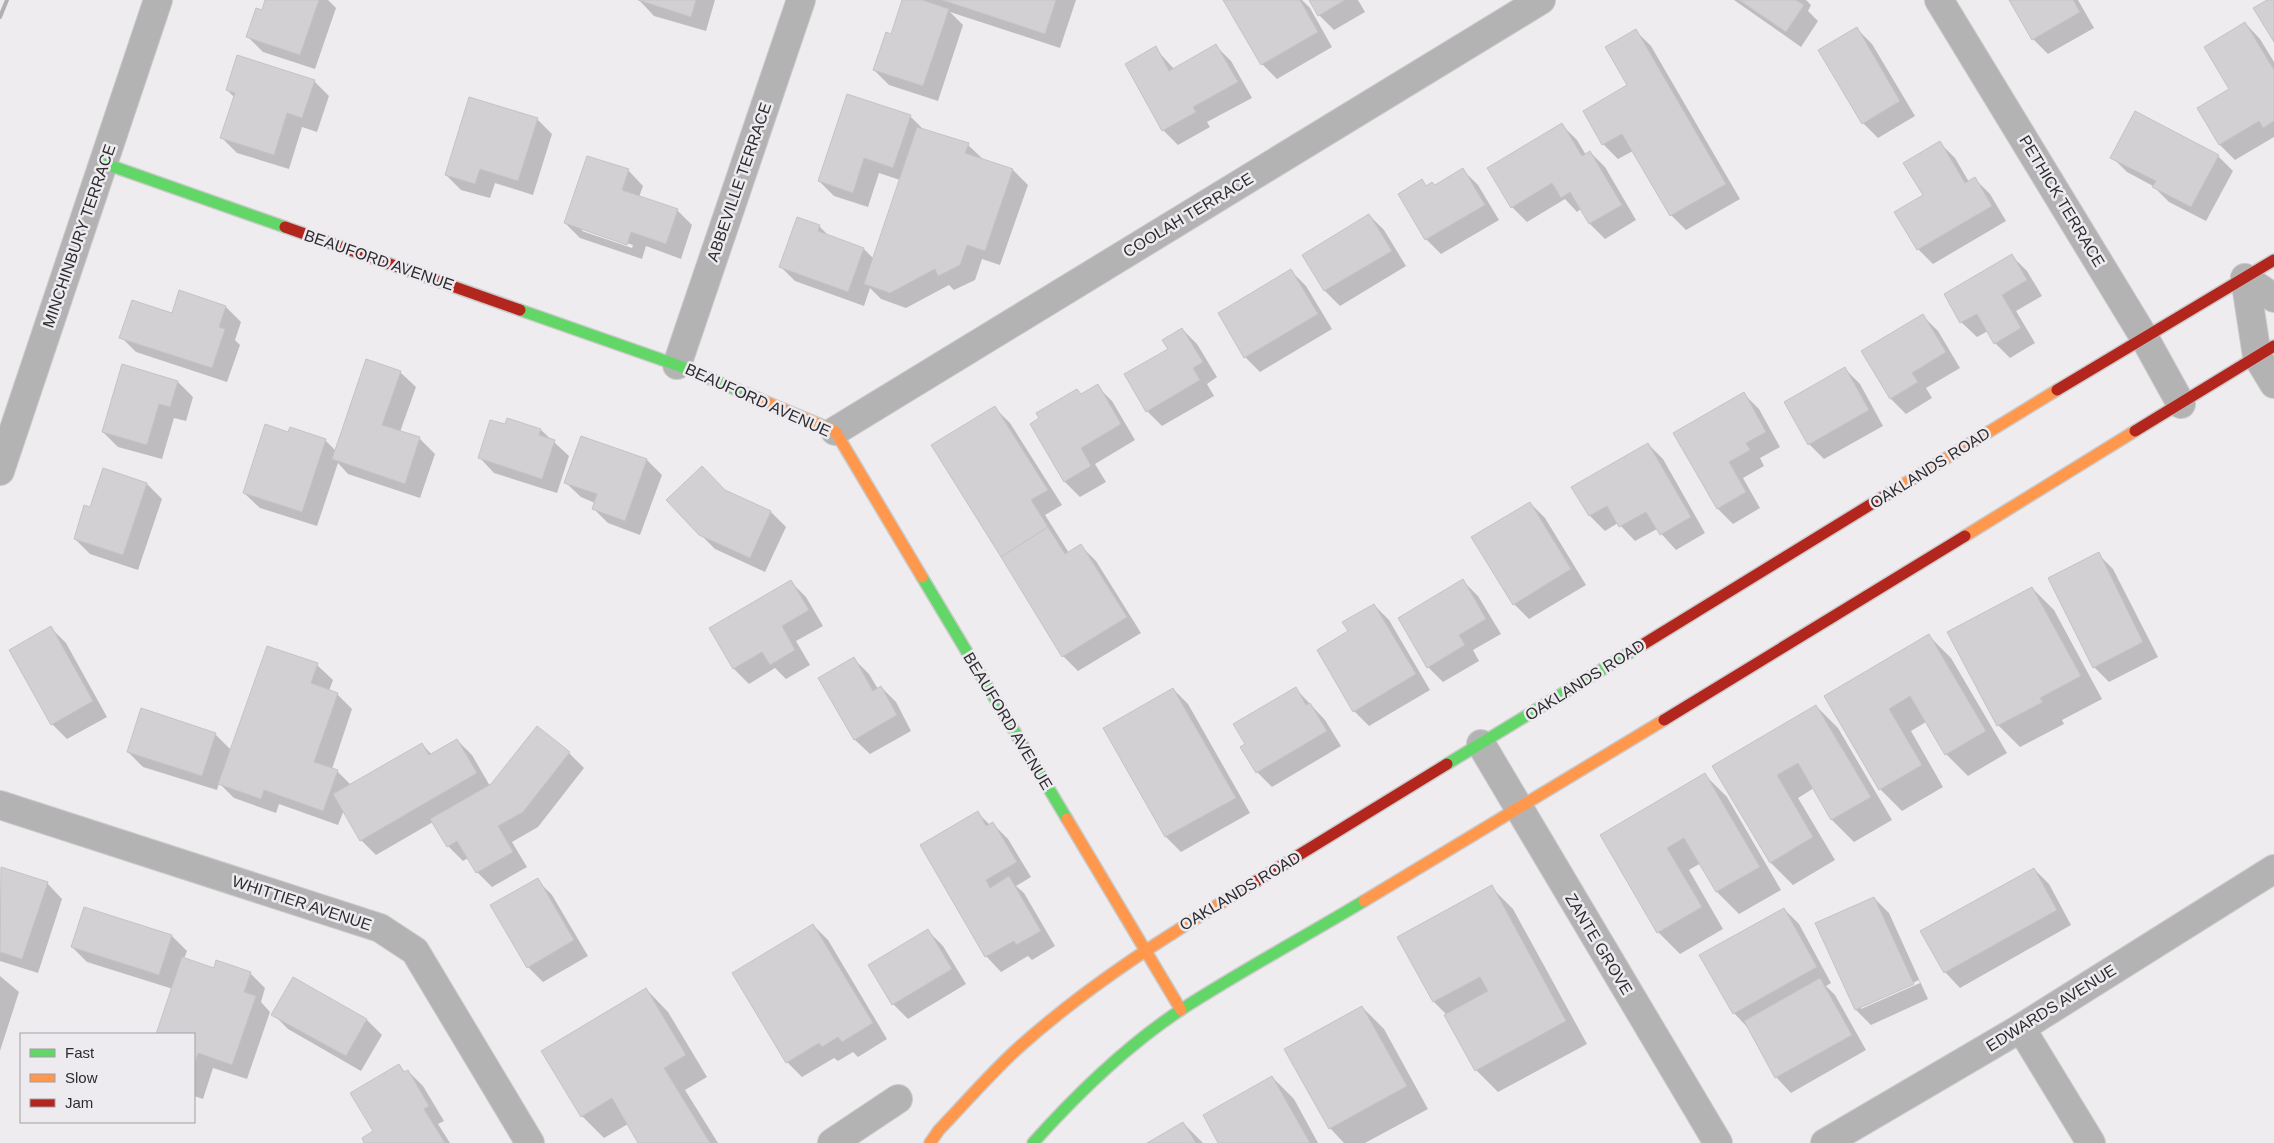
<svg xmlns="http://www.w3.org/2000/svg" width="2274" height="1143" font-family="Helvetica,sans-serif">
<rect width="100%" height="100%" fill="#eeecef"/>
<g fill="#0003" fill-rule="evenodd">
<path d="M266,0H328L336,8L315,69L263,52L248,37L263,12Z"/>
<path d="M639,0H715L706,31L654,16Z"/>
<path d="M903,0H1076L1060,48L950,12L963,25L938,101L889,85L874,70L892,35Z"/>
<path d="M1225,0H1302L1310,8L1332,47L1277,79L1262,64Z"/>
<path d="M1310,0H1358L1365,12L1334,30L1319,15Z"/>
<path d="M1734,0H1806L1811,5L1808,11L1818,21L1801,47Z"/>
<path d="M2010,0H2078L2094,28L2048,54L2033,39Z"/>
<path d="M2245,23L2260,39L2274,62V137L2235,160L2220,145L2198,108L2230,89Z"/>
<path d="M1857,29L1872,44L1915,116L1878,138L1863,123Z"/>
<path d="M1636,31L1651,46L1740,199L1686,230L1671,215L1633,151L1618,159L1603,144L1584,112L1629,86Z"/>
<path d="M1216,46L1231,61L1252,98L1207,122L1210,127L1178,145L1163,130L1155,48L1174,69Z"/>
<path d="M314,81L329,96L317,132L302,127L289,169L237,153L222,138L235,98L227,90Z"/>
<path d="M910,116L924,130L968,145L984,160L1013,170L1028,185L1000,265L982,259L975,280L954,290L949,285L906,308L881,299L870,288L864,306L795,281L780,266L797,219L820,227L829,236L864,249L874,259L900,180L879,173L868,207L834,196L819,181Z"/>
<path d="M537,119L552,134L533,195L495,183L490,198L461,190L446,175Z"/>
<path d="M1562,125L1577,140L1586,155L1590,152L1605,167L1636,220L1605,239L1590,224L1581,209L1577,212L1565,199L1527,222L1512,207Z"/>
<path d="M1940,143L1955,158L1969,182L1975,179L1990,194L2006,221L1933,264L1918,249L1924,196Z"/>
<path d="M2218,156L2233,171L2206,221L2169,202L2153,186L2127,172L2112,157Z"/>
<path d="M628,170L643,186L639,197L677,210L692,225L681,259L646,246L642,259L580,238L565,223ZM582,228L633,245L632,248L582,231Z"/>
<path d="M1463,170L1478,185L1499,220L1441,254L1426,239L1421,181L1427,187L1435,186Z"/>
<path d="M1369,215L1384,230L1406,266L1340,306L1325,291L1304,255Z"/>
<path d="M2012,256L2027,271L2042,296L2016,311L2035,343L2010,358L1995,343L1988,331L1977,337L1961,322L1946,294Z"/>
<path d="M1291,271L1306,286L1332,329L1260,372L1245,357Z"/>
<path d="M180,292L226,307L241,322L235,340L240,345L227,382L136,352L121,337L172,314Z"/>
<path d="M1923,316L1938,331L1960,368L1926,388L1932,398L1906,414L1891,399Z"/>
<path d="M1182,329L1197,344L1217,377L1207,384L1214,396L1162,426L1147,411L1170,349Z"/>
<path d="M1845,369L1860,384L1883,426L1824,459L1809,444Z"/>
<path d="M400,372L416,387L400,432L419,438L435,454L420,498L348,474L338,463L317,526L260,508L244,493L289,433L325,440L336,451Z"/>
<path d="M178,382L193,397L186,421L174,418L162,459L118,447L103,432Z"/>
<path d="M1097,386L1112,401L1135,440L1095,464L1106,482L1080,497L1065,482L1032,424Z"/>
<path d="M1744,394L1759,409L1780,447L1760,458L1764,466L1743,478L1760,508L1733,524L1718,509L1674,434Z"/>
<path d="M995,408L1010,423L1062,505L1045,515L1069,553L1081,546L1096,561L1141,633L1078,671L1063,656L933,446Z"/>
<path d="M508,419L541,430L569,456L557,493L494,473L479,457L506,426Z"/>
<path d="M582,437L647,460L662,475L640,535L608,523L593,508L595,503L581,497L565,482Z"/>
<path d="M1648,444L1663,459L1705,533L1676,550L1657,529L1635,541L1618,523L1605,531L1590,516Z"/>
<path d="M147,484L162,499L138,570L90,554L75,539L91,509Z"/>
<path d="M726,491L771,512L786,527L765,572L715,549L700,534Z"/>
<path d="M1530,503L1545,518L1586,585L1529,619L1514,604Z"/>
<path d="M2098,554L2113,569L2158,657L2109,682L2094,667Z"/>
<path d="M1463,581L1478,596L1501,634L1473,650L1479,661L1443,682L1428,667Z"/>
<path d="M791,582L806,597L823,626L796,641L810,665L786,679L775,668L749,684L734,669L710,629Z"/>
<path d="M2032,588L2054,610L2102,699L2062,720L2064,724L2020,747L1998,725Z"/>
<path d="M1374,605L1389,620L1430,690L1369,726L1354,711L1350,632Z"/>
<path d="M51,628L66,643L107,717L67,739L52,724Z"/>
<path d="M1929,636L1951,658L2007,753L1968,776L1946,754L1926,722L1911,731L1943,787L1902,811L1880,789L1826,697Z"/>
<path d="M854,659L869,674L878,689L881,687L896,702L911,731L870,754L854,739Z"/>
<path d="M317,665L333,680L329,691L337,694L352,709L332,769L337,771L351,785L422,744L432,755L457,740L472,755L490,786L537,728L569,753L584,768L538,827L512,842L527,867L492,887L477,872L468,858L463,861L448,846L433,822L376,855L361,840L344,810L338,825L279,804L276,813L234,798L219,783L217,790L143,767L128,752L215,734L231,750Z"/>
<path d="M1173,689L1188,704L1250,813L1181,852L1166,837L1105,728Z"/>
<path d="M1296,689L1325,720L1341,746L1272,787L1257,772Z"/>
<path d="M1816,706L1838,728L1892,820L1854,842L1832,820L1814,788L1798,798L1835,860L1793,885L1771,863L1714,766Z"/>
<path d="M1705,775L1727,797L1781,890L1739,914L1717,892L1701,863L1689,870L1723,929L1680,954L1658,932L1602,835Z"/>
<path d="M978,813L990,825L993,824L1008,839L1031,877L1016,886L1024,893L1055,946L1032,960L1028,956L1001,972L986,956L921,846Z"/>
<path d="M1,869L47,883L62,899L38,973L0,961Z"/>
<path d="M2034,869L2049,884L2071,925L1960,988L1945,972Z"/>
<path d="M537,880L552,895L588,956L543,982L528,967Z"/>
<path d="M1491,887L1513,909L1587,1044L1498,1092L1476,1070L1447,1015L1434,1002L1399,938Z"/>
<path d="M1874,898L1889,913L1928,999L1871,1025L1856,1010ZM1919,980L1920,983L1861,1009V1006Z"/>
<path d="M1784,909L1799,924L1831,983L1826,986L1835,995L1866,1050L1791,1093L1776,1077L1749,1029L1734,1013Z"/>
<path d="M813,925L828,940L887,1039L858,1057L853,1052L838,1061L834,1058L802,1077L787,1062L733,973Z"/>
<path d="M928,931L943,946L966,984L908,1019L893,1004Z"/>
<path d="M172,936L187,951L184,959L215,969L250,973L265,988L261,1002L270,1012L247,1079L213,1068L203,1099L194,1096V1034H157L173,989L87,962L72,947Z"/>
<path d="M0,976L19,992L0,1051Z"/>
<path d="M293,978L367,1020L382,1035L361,1071L288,1029L273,1014Z"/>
<path d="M646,989L668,1012L707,1077L685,1090L718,1143H640L628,1124L604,1138L582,1116Z"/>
<path d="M1362,1007L1384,1029L1428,1109L1365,1143H1344L1330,1128Z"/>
<path d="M398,1065L406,1073L408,1071L423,1086L444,1121L438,1124L450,1143H366L375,1132Z"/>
<path d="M1272,1077L1294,1099L1318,1143H1220Z"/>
<path d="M1183,1123L1203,1143H1149Z"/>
</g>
<g fill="#d2d0d2" stroke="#c5c3c5">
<path d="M265,0H319L300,55L246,37L256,8L262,10Z"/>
<path d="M638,0H696L691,17Z"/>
<path d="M902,0H922L949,9L923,86L873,70L886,32L891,34Z"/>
<path d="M942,0H1056L1045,34Z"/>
<path d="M1223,0H1300L1318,32L1261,65Z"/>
<path d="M1309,0H1345L1318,16Z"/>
<path d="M1739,0H1796L1804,5L1786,32Z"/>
<path d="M2009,0H2073L2080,12L2032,40Z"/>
<path d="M2267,0H2274V42L2253,8Z"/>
<path d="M2245,22L2274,70V121L2263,128L2259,121L2219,145L2197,108L2229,89L2204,47Z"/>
<path d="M1857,27L1900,101L1862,124L1818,50Z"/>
<path d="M1636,29L1726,184L1670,216L1622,134L1602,145L1583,111L1627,85L1605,47Z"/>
<path d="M1216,44L1238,82L1193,107L1196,112L1162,131L1125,64L1156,46L1169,71Z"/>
<path d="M237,55L315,80L302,118L287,113L274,155L220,138L235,93L226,90Z"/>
<path d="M847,94L911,115L893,168L864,158L853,193L818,181Z"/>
<path d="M469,97L538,118L518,181L480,169L475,184L445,175Z"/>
<path d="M2135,111L2219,155L2191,207L2152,187L2156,181L2110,158Z"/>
<path d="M1562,123L1582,156L1590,151L1622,205L1589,224L1570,192L1561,198L1552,183L1511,208L1487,168Z"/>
<path d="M917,127L969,143L965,153L1013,169L985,251L967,245L960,265L938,276L935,269L890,293L864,284Z"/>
<path d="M1940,141L1965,183L1975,177L1992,206L1917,250L1894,212L1923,195L1903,163Z"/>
<path d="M587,156L629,169L622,190L678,209L666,244L631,232L627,245L564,223Z"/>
<path d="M1463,168L1485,205L1425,240L1398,194L1422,179L1426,186L1432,182L1435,185Z"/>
<path d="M1369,214L1392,251L1324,291L1302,255Z"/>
<path d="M797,217L820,225L818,231L864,248L848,292L779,267Z"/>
<path d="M2012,254L2027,280L2002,295L2021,328L1994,344L1977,314L1960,323L1944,294Z"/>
<path d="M1291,269L1318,314L1244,358L1218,313Z"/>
<path d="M179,290L226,306L219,327L225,329L212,368L119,338L132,300L172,313Z"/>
<path d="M1923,314L1946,352L1912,373L1918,382L1890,399L1861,351Z"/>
<path d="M1182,328L1203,362L1193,368L1200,380L1146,412L1124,374L1168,349L1162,340Z"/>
<path d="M366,359L401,371L382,425L420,437L405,484L332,459Z"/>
<path d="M122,364L178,381L170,407L159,404L147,445L102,432Z"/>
<path d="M1845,367L1869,410L1808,445L1784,402Z"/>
<path d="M1098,384L1121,424L1081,448L1091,466L1064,482L1030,424L1039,418L1036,413L1077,389L1081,394Z"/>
<path d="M1744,392L1766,432L1746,443L1750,450L1729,462L1746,492L1717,509L1673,433Z"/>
<path d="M995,406L1048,490L1031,500L1048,527L1001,557L931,445Z"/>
<path d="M507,418L541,429L539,435L555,440L542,479L478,458L490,420L505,424Z"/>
<path d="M265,424L288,432L290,427L326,439L302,512L243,493Z"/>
<path d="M581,436L647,459L625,521L592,509L597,494L564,483Z"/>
<path d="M1648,443L1691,517L1660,535L1646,512L1619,527L1607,506L1589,516L1571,487Z"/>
<path d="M702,466L725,490L771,511L750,558L699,535L666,500Z"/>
<path d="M103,468L147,483L123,555L74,539L84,505L90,507Z"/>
<path d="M1530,502L1571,569L1513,605L1471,537Z"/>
<path d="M1048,527L1065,554L1081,544L1127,617L1062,657L1001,557Z"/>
<path d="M2099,552L2143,642L2093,668L2048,578Z"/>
<path d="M1463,579L1486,619L1459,635L1465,645L1427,668L1398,618Z"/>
<path d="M791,580L809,610L782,626L795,650L770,665L762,652L733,669L709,628Z"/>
<path d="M2032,587L2081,676L2040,698L2043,702L1997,726L1947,632Z"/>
<path d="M1374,604L1416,674L1353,712L1317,650L1348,631L1342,622Z"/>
<path d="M51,626L93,701L51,725L9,650Z"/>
<path d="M1929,634L1986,731L1945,755L1910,696L1889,709L1922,765L1879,790L1824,696Z"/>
<path d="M267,646L318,663L311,683L338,693L314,762L338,770L323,811L264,790L261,799L218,784Z"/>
<path d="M854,657L873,691L881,686L897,715L854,740L818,678Z"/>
<path d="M1296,687L1306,705L1310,703L1327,731L1256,773L1240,747L1245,744L1233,724Z"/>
<path d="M1173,688L1236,798L1165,837L1103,728Z"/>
<path d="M1816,705L1871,797L1831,820L1798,763L1777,775L1813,837L1770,863L1712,766Z"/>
<path d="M141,708L216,733L202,776L127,752Z"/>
<path d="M537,726L570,752L523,812L498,826L513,852L476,873L457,841L447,847L430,819L491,784Z"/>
<path d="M457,739L477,773L360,841L333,794L422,743L429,755Z"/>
<path d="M1705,773L1760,867L1716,892L1684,838L1667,848L1702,907L1657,933L1600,835Z"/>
<path d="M978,811L986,826L993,822L1017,862L986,880L990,888L1009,876L1041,931L1016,945L1014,941L985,957L920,845Z"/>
<path d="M1,867L48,882L22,959L0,952Z"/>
<path d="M2034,868L2057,910L1944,973L1920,931Z"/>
<path d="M538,878L574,940L527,968L490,905Z"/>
<path d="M1492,885L1566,1021L1475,1071L1444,1015L1488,991L1480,977L1433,1002L1397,937Z"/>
<path d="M1874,897L1914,984L1855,1010L1815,923Z"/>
<path d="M84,907L172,935L159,975L71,947Z"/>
<path d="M1784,908L1817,967L1733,1014L1699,955Z"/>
<path d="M813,924L873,1023L842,1042L838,1037L822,1047L819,1043L786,1063L732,973Z"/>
<path d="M928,929L952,969L892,1005L868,965Z"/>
<path d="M182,957L214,968L216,960L251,972L244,992L256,996L232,1065L198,1053L194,1066V1034H156Z"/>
<path d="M293,977L367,1019L346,1056L271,1015Z"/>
<path d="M1820,978L1852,1035L1775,1078L1744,1021Z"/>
<path d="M646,988L686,1055L664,1068L710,1143H638L612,1098L581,1117L541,1051Z"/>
<path d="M1362,1006L1407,1086L1329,1129L1284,1049Z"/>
<path d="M399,1064L404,1072L408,1070L429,1106L424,1109L445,1143H364L362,1138L373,1131L350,1093Z"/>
<path d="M1272,1076L1310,1143H1218L1203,1115Z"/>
<path d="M1183,1122L1196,1143H1147Z"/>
</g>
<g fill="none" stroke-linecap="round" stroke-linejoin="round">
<defs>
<g id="street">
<path d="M1939,0L2144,337L2181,404"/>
<path d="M2245,278L2257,356L2274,384"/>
<path d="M2245,278L2274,298"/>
<path d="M677,365L801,0"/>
<path d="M835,431L1541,0"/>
<path d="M0,471L158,0"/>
<path d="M1481,744L1718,1143"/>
<path d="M0,805L380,928L415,951L530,1143"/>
<path d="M2021,1028L2091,1143"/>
<path d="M832,1143L898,1099"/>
<path d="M1825,1143L2021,1028L2274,869"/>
</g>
<g id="fast">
<path d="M103,163L285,227"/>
<path d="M520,310L677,365L759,399"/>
<path d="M922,577L1067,819"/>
<path d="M1447,764L1634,650"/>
<path d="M1033,1143C1075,1096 1129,1044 1182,1009C1241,971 1304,937 1364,901"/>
</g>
<g id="slow">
<path d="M759,399L835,431L922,577"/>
<path d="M1891,492L2057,390"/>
<path d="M1965,536L2135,431"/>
<path d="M1067,819L1181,1010"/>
<path d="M1364,901L1664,720"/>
<path d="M930,1143L939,1130C964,1104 989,1075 1016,1050C1090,983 1170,934 1255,882"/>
</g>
<g id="jam">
<path d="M285,227L520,310"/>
<path d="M2057,390L2274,260"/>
<path d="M2135,431L2274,346"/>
<path d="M1634,650L1891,492"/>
<path d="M1664,720L1965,536"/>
<path d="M1255,882L1447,764"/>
</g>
</defs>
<use href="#street" stroke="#cbcacb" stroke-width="30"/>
<use href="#fast" stroke="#cbcacb" stroke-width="14"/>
<use href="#slow" stroke="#cbcacb" stroke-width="14"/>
<use href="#jam" stroke="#cbcacb" stroke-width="14"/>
<use href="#street" stroke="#b4b3b3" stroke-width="28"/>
<use href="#fast" stroke="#63d668" stroke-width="11"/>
<use href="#slow" stroke="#ff974d" stroke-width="11"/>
<use href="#jam" stroke="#b3261e" stroke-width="11"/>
<path stroke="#b0b0b0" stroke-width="4" d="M0,17L7,0"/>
</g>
<g text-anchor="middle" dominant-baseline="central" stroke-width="5" stroke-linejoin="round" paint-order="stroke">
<g font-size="16" fill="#2d2c2e" stroke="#eeebf0">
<text transform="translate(739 182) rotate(-71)">ABBEVILLE TERRACE</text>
<text transform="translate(2062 201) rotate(59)">PETHICK TERRACE</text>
<text transform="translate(1188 215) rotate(-31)">COOLAH TERRACE</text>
<text transform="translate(79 236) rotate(-71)">MINCHINBURY TERRACE</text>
<text transform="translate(379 260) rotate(19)">BEAUFORD AVENUE</text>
<text transform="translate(758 400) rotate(24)">BEAUFORD AVENUE</text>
<text transform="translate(1930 468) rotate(-32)">OAKLANDS ROAD</text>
<text transform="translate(1585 680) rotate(-32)">OAKLANDS ROAD</text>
<text transform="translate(1008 721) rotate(59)">BEAUFORD AVENUE</text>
<text transform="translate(1240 891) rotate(-31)">OAKLANDS ROAD</text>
<text transform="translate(302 903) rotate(18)">WHITTIER AVENUE</text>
<text transform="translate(1599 944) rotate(59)">ZANTE GROVE</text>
<text transform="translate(2051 1008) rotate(-32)">EDWARDS AVENUE</text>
</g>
</g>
<rect x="20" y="1033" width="175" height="90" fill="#eeebf0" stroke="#a19fa2"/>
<rect x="30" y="1049" width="25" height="8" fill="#63d668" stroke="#a19fa2"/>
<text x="65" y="1058" font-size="15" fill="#2d2c2e">Fast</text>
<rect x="30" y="1074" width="25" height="8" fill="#ff974d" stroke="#a19fa2"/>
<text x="65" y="1083" font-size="15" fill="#2d2c2e">Slow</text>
<rect x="30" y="1099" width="25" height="8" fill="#b3261e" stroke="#a19fa2"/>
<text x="65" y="1108" font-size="15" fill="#2d2c2e">Jam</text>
</svg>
